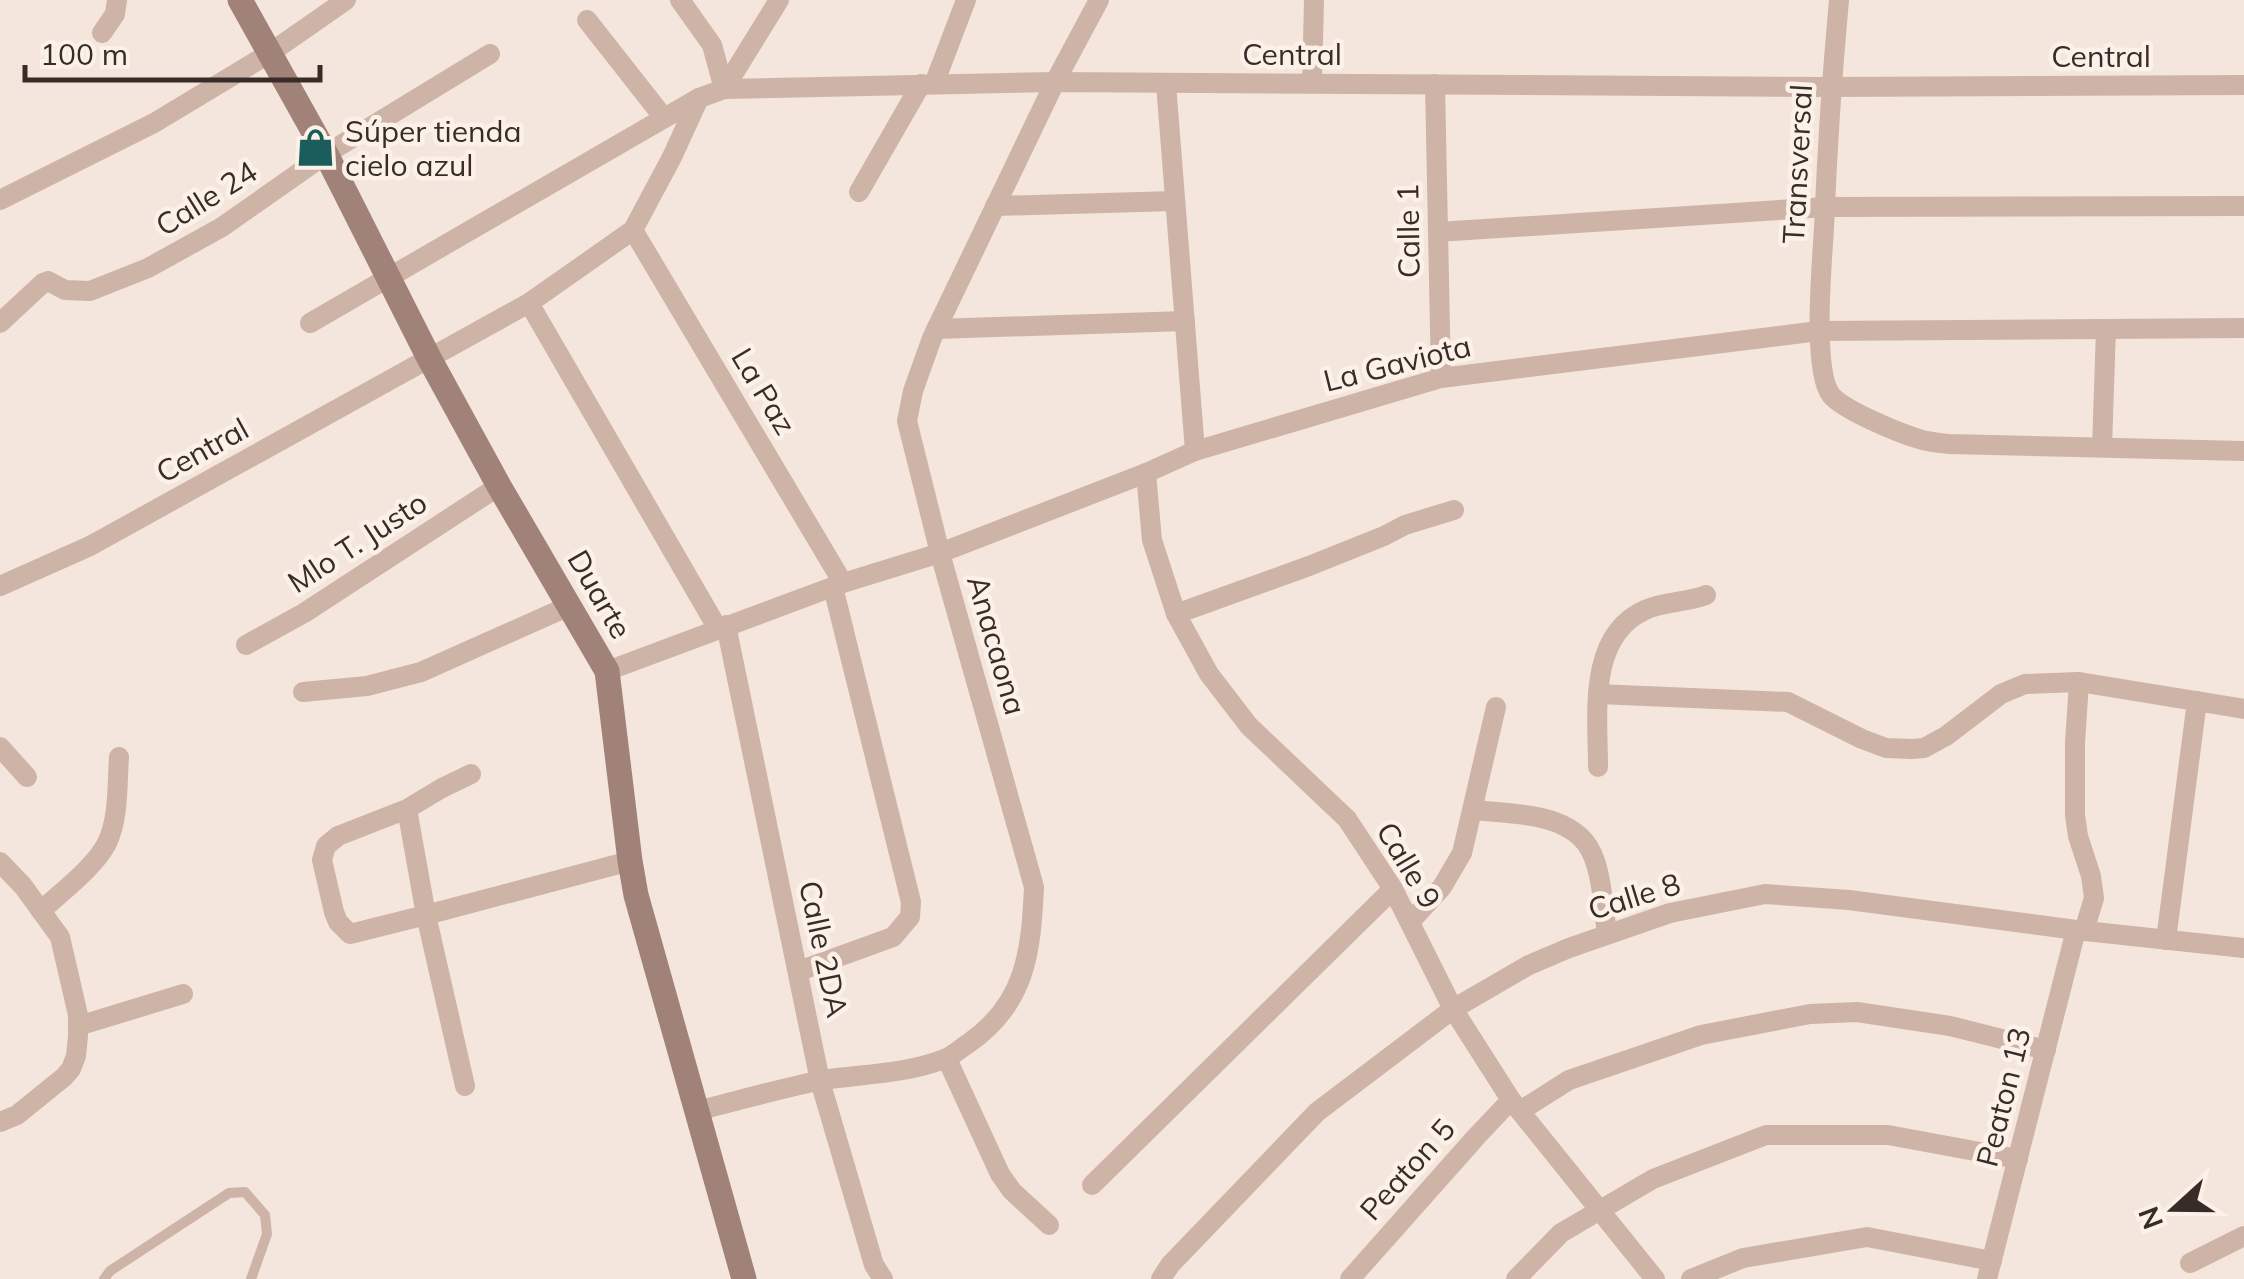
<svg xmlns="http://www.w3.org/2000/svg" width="2244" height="1279" font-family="Mulish,sans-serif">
<rect width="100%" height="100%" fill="#f4e6dc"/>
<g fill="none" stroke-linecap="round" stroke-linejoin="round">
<path stroke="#cdb4a7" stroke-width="10" d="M104,1279L110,1271L229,1193L245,1192L265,1215L267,1234L251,1279"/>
<g stroke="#cdb4a7" stroke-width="20">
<path d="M680,0L712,45L724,89"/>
<path d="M1839,0C1832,76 1827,152 1824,228C1822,262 1812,370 1831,395C1843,410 1899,433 1919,439C1928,442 1939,443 1949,444L2244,451"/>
<path d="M587,20L664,118"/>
<path d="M102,33L115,14L117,0"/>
<path d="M1312,83L1314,0"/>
<path d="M934,84L966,0"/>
<path d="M1166,84L1195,451"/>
<path d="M1435,84L1441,378"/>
<path d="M724,89L779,0"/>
<path d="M859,192L921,84"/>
<path d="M0,200L154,123L270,53L346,0"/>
<path d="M995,206L1175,201"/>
<path d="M633,230L843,583"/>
<path d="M1438,232L1825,207L2244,206"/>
<path d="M529,303L718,629"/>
<path d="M0,323L43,283L48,281L65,290L90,291L148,268L222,227L326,154L490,54"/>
<path d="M310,323L699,98L724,89L1055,82L1831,87L2244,85"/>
<path d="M936,329L1185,321"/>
<path d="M2102,447L2106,329"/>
<path d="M1146,473L1152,540L1176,614L1209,674L1249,726L1347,819L1393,889L1453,1009L1511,1100L1655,1279"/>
<path d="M0,586L90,546L529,303L633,230L672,157L699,98"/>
<path d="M1176,614L1309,566L1384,536L1405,525L1454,510"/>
<path d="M726,625L820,1081L874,1265L883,1279"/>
<path d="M246,645L304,613L499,486"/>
<path d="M607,671L843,583L940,553L1146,473L1195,451L1441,378L1819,331L2244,328"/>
<path d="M2079,682L2075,743V815L2078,836L2091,876L2094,898L2084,931"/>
<path d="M303,692L367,686L421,672L569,606"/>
<path d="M1598,694L1788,702L1862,739L1886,748L1912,749L1924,748L1946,736L2001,694L2025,684L2079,682L2244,709"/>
<path d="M0,747L27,777"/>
<path d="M1598,767C1598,715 1587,636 1645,610C1664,601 1686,603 1706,595"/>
<path d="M407,809L426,915L350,934L338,922L334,912L322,860L326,846L338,836L407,809L442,788L471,774"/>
<path d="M1474,810C1509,814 1560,812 1585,842C1602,862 1603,908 1607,933"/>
<path d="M0,862L23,886L60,937L78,1015V1036L76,1056L71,1069L64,1077L17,1115L0,1122"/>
<path d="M41,911C61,892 95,867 107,843C119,818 117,785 119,757"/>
<path d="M1410,922L1442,887L1462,853L1496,707"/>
<path d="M2166,940L2197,701"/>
<path d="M799,971L893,937L910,917L911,902L833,587"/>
<path d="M78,1026L183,994"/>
<path d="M947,1059L1000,1174L1012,1191L1049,1225"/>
<path d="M465,1086L426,915L630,861"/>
<path d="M696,1111C738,1101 781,1088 823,1080C863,1074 906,1074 944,1059C953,1056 961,1048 969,1043C1026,1003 1031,952 1034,887L940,553L907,421L913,391L932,338L1055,82L1099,0"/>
<path d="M1520,1111L1569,1080L1701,1035L1810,1014L1857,1012L1950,1026L2046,1050"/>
<path d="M1092,1185L1393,889"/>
<path d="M2190,1263L2244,1236"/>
<path d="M1161,1279L1170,1265L1317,1112L1453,1009L1529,965L1569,948L1670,913L1765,894L1849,900L2076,930L2244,948"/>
<path d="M1350,1279L1476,1137L1511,1100"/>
<path d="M1516,1279L1561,1233L1653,1179L1766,1135H1888L2018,1159"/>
<path d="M1691,1279L1743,1258L1867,1237L1992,1261"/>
<path d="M1987,1279L2076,930"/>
</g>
<path stroke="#a18278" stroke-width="25" d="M240,0L326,154L429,358L499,486L607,671L630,861L636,895L744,1279"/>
</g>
<defs>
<symbol id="shop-bare" viewBox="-9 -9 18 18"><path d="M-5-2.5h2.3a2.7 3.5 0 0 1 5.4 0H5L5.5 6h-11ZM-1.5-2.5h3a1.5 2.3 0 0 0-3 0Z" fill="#1b5d5a" stroke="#fbf1e9" stroke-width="2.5" paint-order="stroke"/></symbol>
</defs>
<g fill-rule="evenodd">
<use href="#shop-bare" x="288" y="120" width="55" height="55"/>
</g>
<g text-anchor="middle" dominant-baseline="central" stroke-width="9" stroke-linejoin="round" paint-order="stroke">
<g font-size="30" fill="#392c28" stroke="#fbf1e9">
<text x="1292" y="54">Central</text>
<text x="2101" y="56">Central</text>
<text transform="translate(1797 164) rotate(-87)">Transversal</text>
<text transform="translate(206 198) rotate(-32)">Calle 24</text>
<text transform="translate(1408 231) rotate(-91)">Calle 1</text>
<text transform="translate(1397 363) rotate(-14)">La Gaviota</text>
<text transform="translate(764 391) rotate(59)">La Paz</text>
<text transform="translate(202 450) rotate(-29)">Central</text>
<text transform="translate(357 542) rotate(-33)">Mlo T. Justo</text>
<text transform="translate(600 594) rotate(60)">Duarte</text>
<text transform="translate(997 645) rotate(74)">Anacaona</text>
<text transform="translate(1409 865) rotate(59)">Calle 9</text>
<text transform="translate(1634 896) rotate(-17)">Calle 8</text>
<text transform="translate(824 949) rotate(78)">Calle 2DA</text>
<text transform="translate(2003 1097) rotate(-76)">Peaton 13</text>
<text transform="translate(1407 1169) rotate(-48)">Peaton 5</text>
</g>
<g font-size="30" fill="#392c28" stroke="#fbf1e9" text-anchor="start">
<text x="345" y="131">Súper tienda<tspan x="345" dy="34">cielo azul</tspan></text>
</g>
</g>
<g transform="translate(2174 1209) rotate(249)" stroke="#fbf1e9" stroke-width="8" paint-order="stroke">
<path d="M0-8L18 38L0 25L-18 38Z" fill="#392c28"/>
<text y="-15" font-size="28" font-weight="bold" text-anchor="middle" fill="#392c28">N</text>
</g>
<path d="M25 65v15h295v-15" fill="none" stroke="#392c28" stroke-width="5"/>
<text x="40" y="65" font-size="30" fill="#392c28" stroke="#fbf1e9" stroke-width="8" paint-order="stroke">100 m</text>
</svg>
